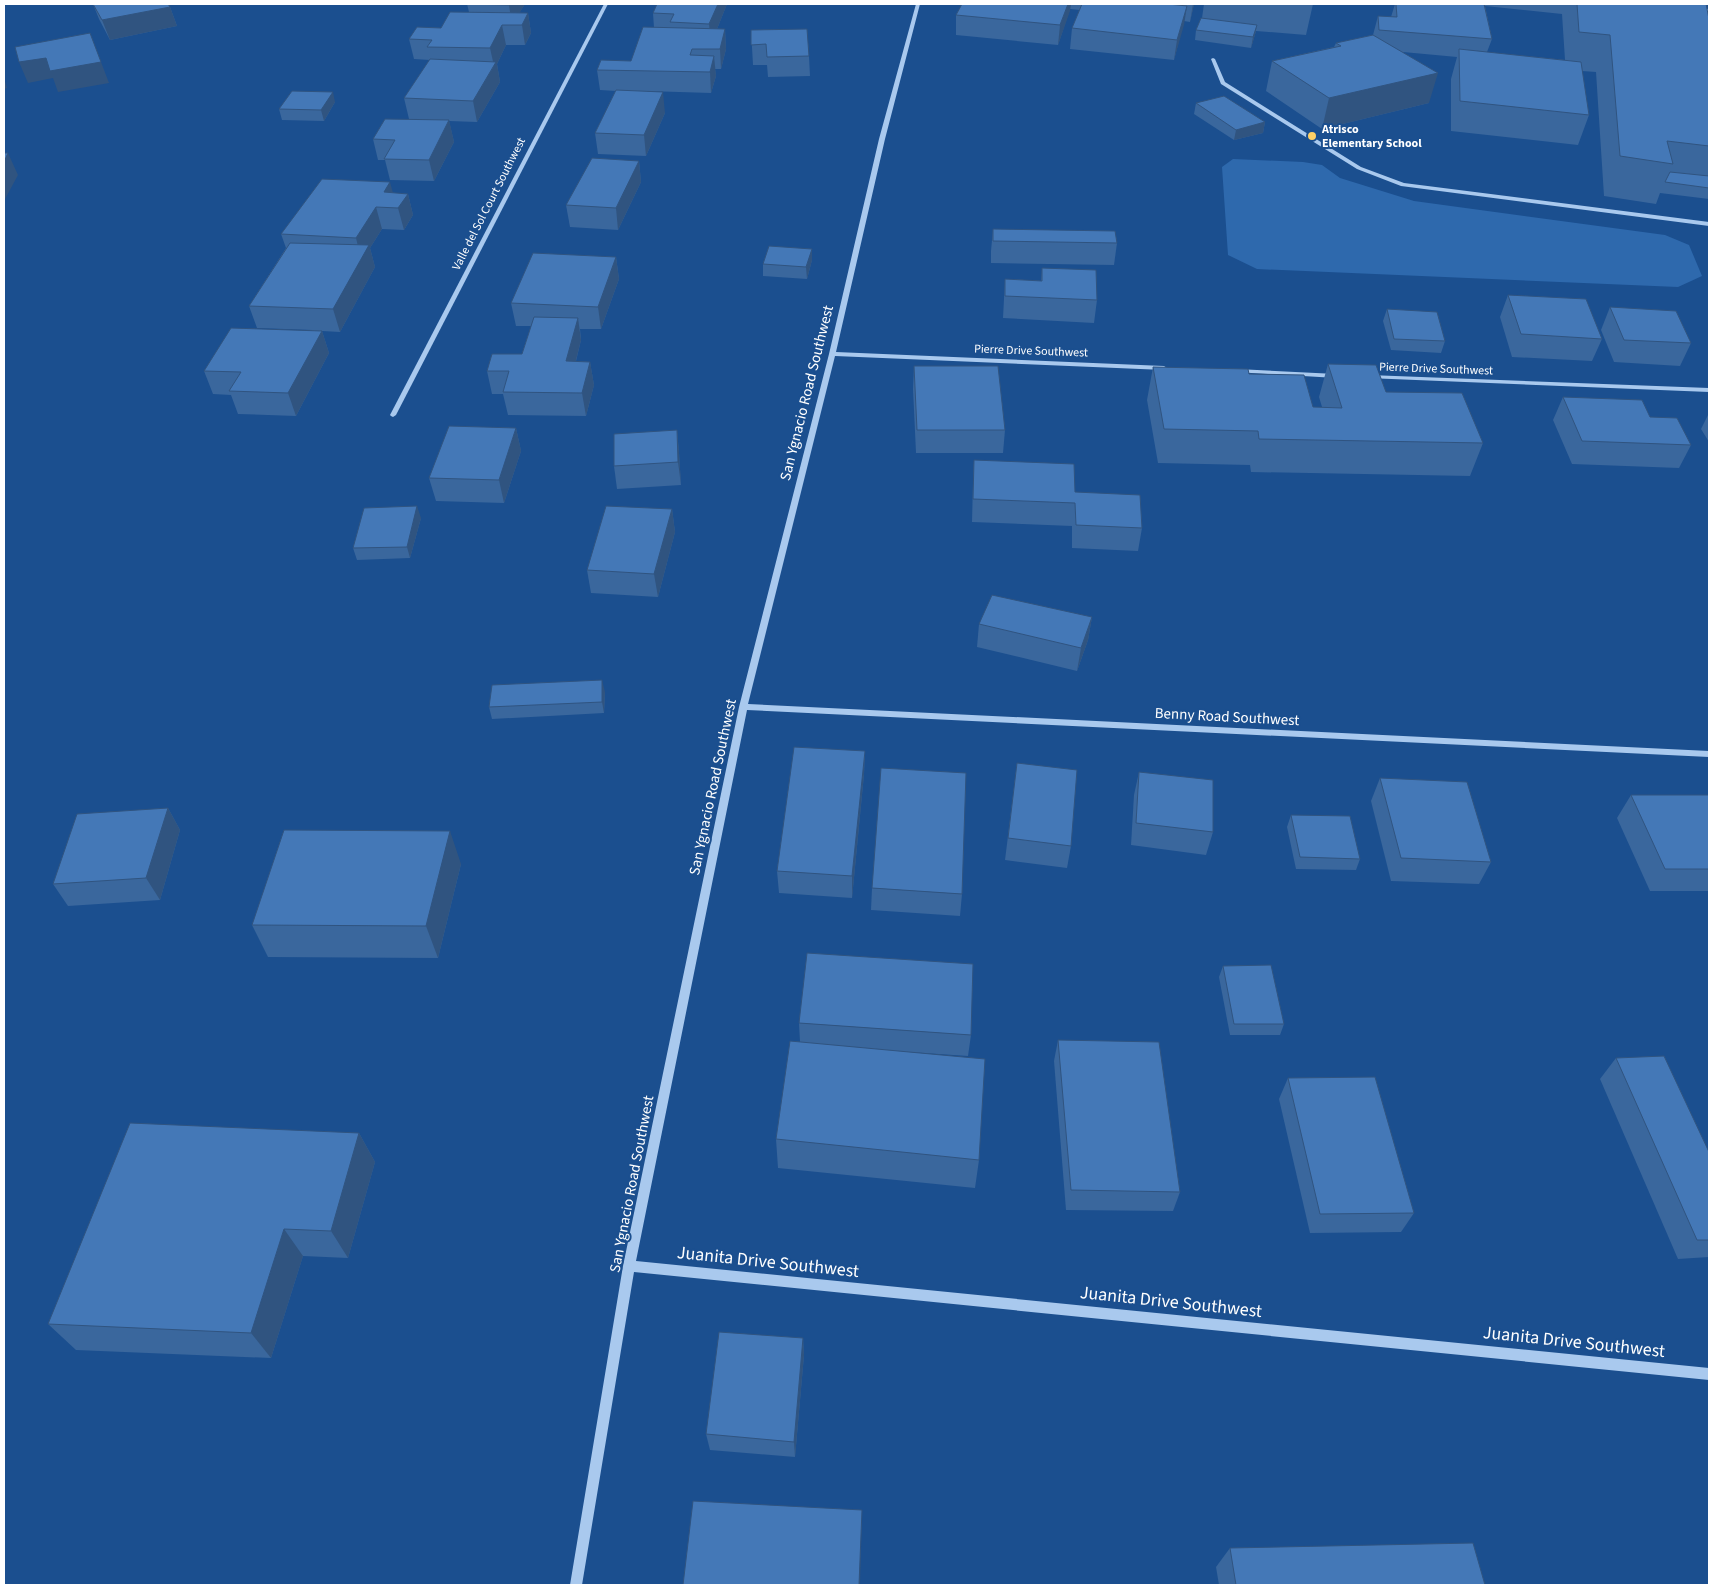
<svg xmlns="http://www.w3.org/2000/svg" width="1713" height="1589" font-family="'Source Sans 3',sans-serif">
<rect width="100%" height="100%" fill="#1b4f8f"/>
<path fill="#2e69ad" d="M1233,159L1303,162L1322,165L1340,178L1414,201L1665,235L1689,245L1702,276L1678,287L1257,269L1228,255L1222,167Z"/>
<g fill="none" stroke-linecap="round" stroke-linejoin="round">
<g fill="#a9c9ee" fill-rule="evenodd">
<path d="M604,4H608L396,415L393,417L391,416L390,415Z"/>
<path d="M916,4H920L885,139L836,352L1164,366L1167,368L1164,370L835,356L748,704L1709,751V757L747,710L636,1261L1709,1368V1380L634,1272L582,1585H570L623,1266L739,707L829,354L879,139Z"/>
<path d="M1699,4H1703L1709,11V15H1707Z"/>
<path d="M1213,58L1215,59L1225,82L1361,167L1404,183L1709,222V226L1401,186L1357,169L1221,84L1211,59Z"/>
<path d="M1237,369L1336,374L1339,376L1336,378L1235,372L1234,371Z"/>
<path d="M1369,375L1709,388V392L1367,378V376Z"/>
</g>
</g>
<g fill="#3a679d" fill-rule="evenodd">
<path d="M93,4H168L170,7L177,26L110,40L99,19Z"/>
<path d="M467,4H525L519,13H528L531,33L525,45H506L497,64L500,82L477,122L449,121L454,142L434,181L390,180L385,160H378L373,139L409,119L404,98L430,60L414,59L409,39L441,28L469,12Z"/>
<path d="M727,4L717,29H725L726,49L721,69H715L716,76L711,93L647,91L665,113L646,156L598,154L595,133L616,91L600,90L597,70L631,61L654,28L653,13Z"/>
<path d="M962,4H1194L1190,22L1184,21L1174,60L1070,49L1072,28L1080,10L1070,9L1058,45L956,35V15Z"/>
<path d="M1204,4H1313L1306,35L1256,31L1251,48L1195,40L1196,30L1202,18Z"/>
<path d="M1395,4H1706L1709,19V199L1660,193L1656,204L1604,196L1596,72L1582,71L1589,115L1578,145L1451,131V79L1457,57L1403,52L1429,103L1322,129L1266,91L1272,61L1334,47L1336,43L1373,35L1378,16L1391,17ZM1485,6L1562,14L1565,60L1487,52L1492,39Z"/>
<path d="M751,30L809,56L810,76L768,77L767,65H753Z"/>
<path d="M335,102L324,121L282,120L279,109Z"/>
<path d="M1196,103L1265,122L1263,133L1234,140L1194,114Z"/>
<path d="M639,161L641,182L618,230L570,227L566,205Z"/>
<path d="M393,193L408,194L413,215L404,230L382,229L370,248L375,267L340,332L322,331L329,353L296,416L238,414L231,395L213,394L204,371L312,330L257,328L249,306L286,248L281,234Z"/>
<path d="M993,229L1117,243L1114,265L991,263V251Z"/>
<path d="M616,257L619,279L601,329H580L581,340L576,361L590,362L594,385L586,416L508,415L503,394H492L487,371L522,354L531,326H516L511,303Z"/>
<path d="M812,260L807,279L763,276V264Z"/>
<path d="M1042,268L1097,300L1094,323L1003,318L1005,279L1041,281Z"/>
<path d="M1508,295L1602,339L1592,361L1512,357L1500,317Z"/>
<path d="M1610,307L1691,343L1680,366L1614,362L1601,330Z"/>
<path d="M1387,309L1445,341L1441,353L1391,350L1383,321Z"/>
<path d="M1328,364L1386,392L1483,443L1470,476L1251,472L1250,465L1158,463L1147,400L1153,367L1249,374L1313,407H1322L1319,397Z"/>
<path d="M914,366L1005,430L1003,453H916L913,389Z"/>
<path d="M1563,397L1650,417L1691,445L1679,468L1572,464L1553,420Z"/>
<path d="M1709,413V442L1701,429Z"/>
<path d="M516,428L521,451L504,503L436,501L429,478Z"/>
<path d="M677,430L679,453L681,485L617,489L614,466Z"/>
<path d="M974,460L1075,492L1142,528L1138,551L1072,548V526L972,522L973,483Z"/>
<path d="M672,509L675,532L658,597L591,593L587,570Z"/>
<path d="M421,518L410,558L357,560L353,548Z"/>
<path d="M1092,617L1088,640L1077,671L977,647L979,624Z"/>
<path d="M605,692L604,713L492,719L489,707Z"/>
<path d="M865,751L864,774L852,898L779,893L777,871Z"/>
<path d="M1017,763L1071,846L1067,868L1005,860Z"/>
<path d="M1139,772L1213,832L1206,855L1131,845L1134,795Z"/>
<path d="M1380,778L1491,862L1479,884L1391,881L1371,801Z"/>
<path d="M1631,795H1709V891H1650L1617,818Z"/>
<path d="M168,808L180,830L160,900L68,906L53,884Z"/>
<path d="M1291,815L1360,859L1356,870L1296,869L1287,827Z"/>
<path d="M461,864L438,958L268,957L252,925Z"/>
<path d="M872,888L962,894L960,916L871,910Z"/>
<path d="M1223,966L1284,1024L1280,1035H1230L1219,977Z"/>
<path d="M799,1023L971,1035L968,1056L894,1051L979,1160L975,1188L778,1168L776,1139L800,1042Z"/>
<path d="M1058,1040L1180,1192L1173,1211L1066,1210L1054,1061Z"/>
<path d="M1616,1058L1709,1152V1257L1678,1259L1600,1079Z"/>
<path d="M1288,1078L1414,1213L1401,1232L1310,1233L1279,1099Z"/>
<path d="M359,1133L375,1162L348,1258L303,1256L271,1358L76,1350L48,1324Z"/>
<path d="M803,1338L804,1355L795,1457L710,1450L706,1434Z"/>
<path d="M1230,1548L1485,1585H1219L1216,1567Z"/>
</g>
<g fill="#305480">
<path d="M510,4H525L512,25L509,5Z"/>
<path d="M718,4H727L711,44L709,24Z"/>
<path d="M1068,4H1071L1070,11L1058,45L1060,25Z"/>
<path d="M1193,4H1194L1190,22Z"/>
<path d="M1187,6L1184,25L1174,60L1177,40Z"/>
<path d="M170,7L177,26L110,40L102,20Z"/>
<path d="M528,13L531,33L525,45L522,25Z"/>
<path d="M502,25L506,45L497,64L500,82L477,122L473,101L494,66L490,48Z"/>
<path d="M1257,25L1255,35L1251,48L1253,37Z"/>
<path d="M725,29L726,49L721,69L720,49Z"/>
<path d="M90,33L109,83L58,92L53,78L28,83L19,62L46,58Z"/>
<path d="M714,56L716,76L711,93L710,72Z"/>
<path d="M1438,73L1429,103L1322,129L1329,98Z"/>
<path d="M4,78L7,88L4,89Z"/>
<path d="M333,92L335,102L324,121L321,110Z"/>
<path d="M663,92L665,113L646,156L644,135Z"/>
<path d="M449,120L454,142L434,181L429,160Z"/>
<path d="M1265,122L1263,133L1234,140L1236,130Z"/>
<path d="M8,153L18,175L4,201V162Z"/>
<path d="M639,161L641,182L618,230L616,208Z"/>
<path d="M390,182L396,204L384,192Z"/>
<path d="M408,194L413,215L404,230L398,208Z"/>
<path d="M376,207L382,229L370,248L375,267L340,332L333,309L361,259L356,238Z"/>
<path d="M812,249V260L807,279L806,267Z"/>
<path d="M616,257L619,279L601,329L598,307Z"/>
<path d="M578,318L581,340L570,384L566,361Z"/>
<path d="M322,331L329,353L296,416L288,393Z"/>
<path d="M590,362L594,385L586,416L582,393Z"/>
<path d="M516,428L521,451L504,503L499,480Z"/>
<path d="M677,430L679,453L681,485L678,462Z"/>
<path d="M417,506L421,518L410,558L407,547Z"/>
<path d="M672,509L675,532L658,597L654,574Z"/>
<path d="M1092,617L1088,640L1077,671L1081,648Z"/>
<path d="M602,680L605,692L604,713L602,702Z"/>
<path d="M865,751L864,774L852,898V876Z"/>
<path d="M168,808L180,830L160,900L146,878Z"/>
<path d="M450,831L461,864L438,958L426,926Z"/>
<path d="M359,1133L375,1162L348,1258L331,1231Z"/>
<path d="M284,1229L303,1256L271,1358L251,1333Z"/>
<path d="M803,1338L804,1355L795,1457L794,1442Z"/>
<path d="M862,1510L860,1585H859Z"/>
</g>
<g fill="#4478b7" stroke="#305480">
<path d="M93,4H168L170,7L102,20Z"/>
<path d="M467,4H510L509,5Z"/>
<path d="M657,4H718L709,24L670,22L674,14L653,13Z"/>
<path d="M962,4H1068L1060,25L956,15Z"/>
<path d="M1082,4H1168L1187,6L1177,40L1072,28Z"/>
<path d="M1396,4H1484L1492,39L1379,30L1378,16L1397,17Z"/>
<path d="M1577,4H1706L1709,19V146L1667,141L1673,164L1620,156L1610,35L1579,32Z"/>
<path d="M450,12L528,13L522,25H502L490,48L427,47L432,40L409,39L417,27L441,28Z"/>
<path d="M1201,18L1257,25L1253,37L1196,30Z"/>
<path d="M643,27L725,29L720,49H692L690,55L714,56L710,72L597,70L601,60L631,61Z"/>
<path d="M807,29L809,56L767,57L766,44L751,45V30Z"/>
<path d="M90,33L101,62L50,71L46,58L19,62L15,47Z"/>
<path d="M1373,35L1438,73L1329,98L1272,61L1341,46L1336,43Z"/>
<path d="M1459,49L1581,62L1589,115L1460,101Z"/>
<path d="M430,59L496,62L473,101L404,98Z"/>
<path d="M616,90L663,92L644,135L595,133Z"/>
<path d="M292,91L333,92L321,110L279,109Z"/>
<path d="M1224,96L1265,122L1236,130L1196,103Z"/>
<path d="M385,119L449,120L429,160L384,159L395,140L373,139Z"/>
<path d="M4,153H8L4,162Z"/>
<path d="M592,158L639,161L616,208L566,205Z"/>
<path d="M1670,172L1709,176V188L1665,182Z"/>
<path d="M322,179L390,182L384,192L408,194L398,208L376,207L356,238L281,234Z"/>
<path d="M993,229L1115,231L1117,243L993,241Z"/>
<path d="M290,243L369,245L333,309L249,306Z"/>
<path d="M769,246L812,249L806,267L763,264Z"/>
<path d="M533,253L616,257L598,307L511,303Z"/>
<path d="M1042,268L1096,270L1097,300L1005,296V279L1042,281Z"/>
<path d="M1508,295L1586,299L1602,339L1521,334Z"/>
<path d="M1610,307L1676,311L1691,343L1624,340Z"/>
<path d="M1387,309L1437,312L1445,341L1394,339Z"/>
<path d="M534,317L578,318L566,361L590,362L582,393L503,392L509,371H487L492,354H522Z"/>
<path d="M231,328L322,331L288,393L229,391L241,372L204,371Z"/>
<path d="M1328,364L1376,365L1386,392L1462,393L1483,443L1259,439L1258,431L1164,429L1153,367L1248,369L1249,374L1304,375L1313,407L1342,408Z"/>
<path d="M914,366H998L1005,430H917Z"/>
<path d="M1563,397L1642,400L1650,417L1677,418L1691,445L1582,441Z"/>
<path d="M449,426L516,428L499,480L429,478Z"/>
<path d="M677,430L678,462L614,466V434Z"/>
<path d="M974,460L1074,464L1075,492L1140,495L1142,528L1076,525L1075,503L973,499Z"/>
<path d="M417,506L407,547L353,548L364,508Z"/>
<path d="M606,506L672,509L654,574L587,570Z"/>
<path d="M992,595L1092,617L1081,648L979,624Z"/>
<path d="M602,680V702L489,707L492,685Z"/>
<path d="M794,747L865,751L852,876L777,871Z"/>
<path d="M1017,763L1077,770L1071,846L1008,838Z"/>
<path d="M881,768L966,773L962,894L872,888Z"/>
<path d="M1139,772L1213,780V832L1136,823Z"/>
<path d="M1380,778L1467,782L1491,862L1401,858Z"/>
<path d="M1631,795H1709V869H1665Z"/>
<path d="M168,808L146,878L53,884L77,814Z"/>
<path d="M1291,815L1350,816L1360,859L1300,857Z"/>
<path d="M284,830L450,831L426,926L252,925Z"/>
<path d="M807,953L973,964L971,1035L799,1023Z"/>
<path d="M1271,965L1284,1024H1234L1223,966Z"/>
<path d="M1058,1040L1159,1042L1180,1192L1071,1190Z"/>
<path d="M790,1041L985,1059L979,1160L776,1139Z"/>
<path d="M1664,1056L1709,1152V1240H1697L1616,1058Z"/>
<path d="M1375,1077L1414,1213L1320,1214L1288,1078Z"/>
<path d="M130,1123L359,1133L331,1231L284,1229L251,1333L48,1324Z"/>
<path d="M719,1332L803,1338L794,1442L706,1434Z"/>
<path d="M693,1501L862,1510L859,1585H683Z"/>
<path d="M1473,1543L1485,1585H1236L1230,1548Z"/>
</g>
<circle fill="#ffd166" stroke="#1b4f8f" stroke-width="2" cx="1312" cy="136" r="5"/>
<g text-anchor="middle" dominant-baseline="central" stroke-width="4" stroke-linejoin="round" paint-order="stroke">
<g font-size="12" font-weight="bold" fill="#fff" stroke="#1b4f8f" text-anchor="start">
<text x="1322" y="129">Atrisco<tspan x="1322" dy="14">Elementary School</tspan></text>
</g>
<g font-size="12" fill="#fff" stroke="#1b4f8f">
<text transform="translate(489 204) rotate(-63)">Valle del Sol Court Southwest</text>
<text transform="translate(1031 351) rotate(2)">Pierre Drive Southwest</text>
<text transform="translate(1436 369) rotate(2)">Pierre Drive Southwest</text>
</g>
<g font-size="15" fill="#fff" stroke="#1b4f8f">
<text transform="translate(807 393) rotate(-76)">San Ygnacio Road Southwest</text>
<text transform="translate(1227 717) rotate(3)">Benny Road Southwest</text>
<text transform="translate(713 787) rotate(-78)">San Ygnacio Road Southwest</text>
<text transform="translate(632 1184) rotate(-79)">San Ygnacio Road Southwest</text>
</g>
<g font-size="18" fill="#fff" stroke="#1b4f8f">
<text transform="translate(768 1262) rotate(6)">Juanita Drive Southwest</text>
<text transform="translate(1171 1302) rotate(6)">Juanita Drive Southwest</text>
<text transform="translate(1574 1342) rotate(6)">Juanita Drive Southwest</text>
</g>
</g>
<rect width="1713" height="1589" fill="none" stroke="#ffffff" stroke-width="10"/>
</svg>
